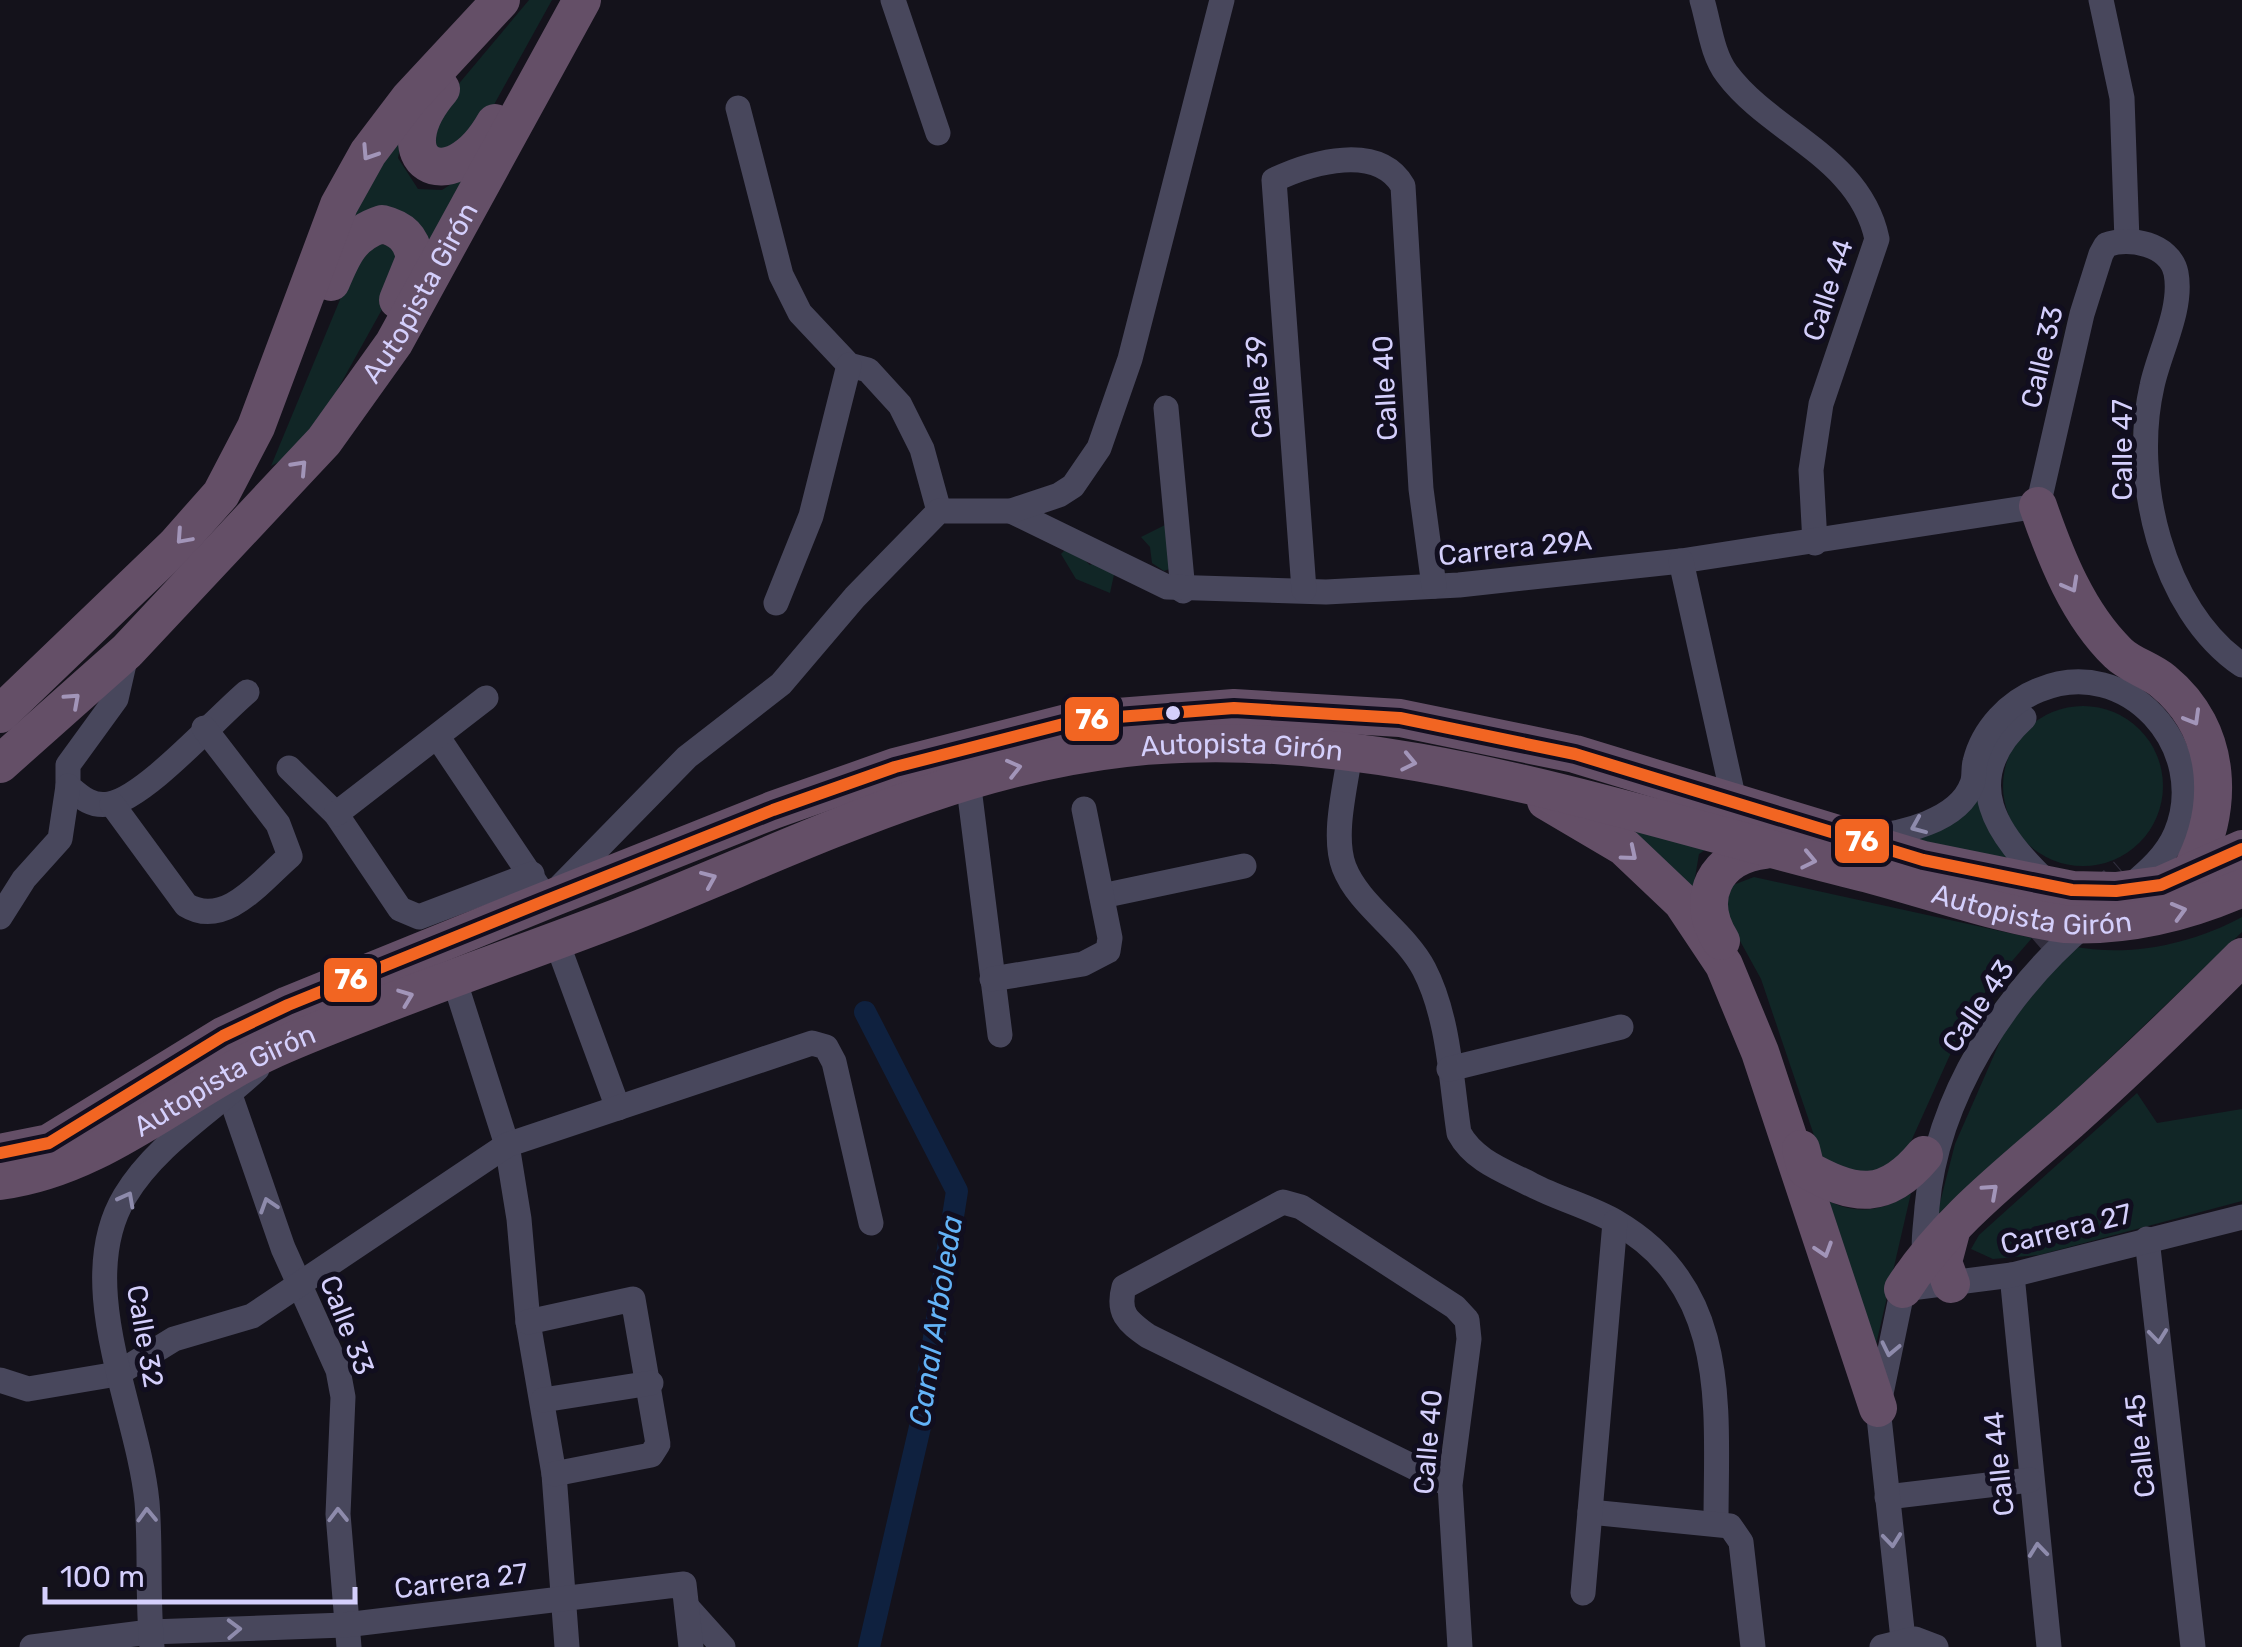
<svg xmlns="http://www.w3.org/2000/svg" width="2242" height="1647" font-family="Rubik,sans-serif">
<rect width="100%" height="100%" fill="#14121b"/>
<g fill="#112626">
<path d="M529,0H552L470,148L429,154L446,99Z"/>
<path d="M406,118L398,158L418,189L442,190L482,164L429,261L428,239L339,238Z"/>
<path d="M377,243L399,248L405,268L305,448L271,466L356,261Z"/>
<path d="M1169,523L1178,566L1164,571L1152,563L1150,547L1141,537Z"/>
<path d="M1069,546L1090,565L1098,560L1115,570L1110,593L1076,579L1061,554Z"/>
<circle cx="2083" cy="786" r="80"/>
<path d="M1979,794L2020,869L1908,840Z"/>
<path d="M1619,826L1712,845L1699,854L1692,895Z"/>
<path d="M1754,877L2032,938L1986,991L1963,1026L1904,1157L1866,1183L1822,1159L1761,979L1723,910L1733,885Z"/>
<path d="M2242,917V932L1934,1226L1955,1144L2005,1030L2072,946C2129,958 2192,944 2242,917Z"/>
<path d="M2137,1093L2157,1123L2242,1109V1201L2039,1255L1993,1259L1971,1249L1979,1235Z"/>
<path d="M1815,1193C1848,1215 1877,1215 1911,1193L1872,1362Z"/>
</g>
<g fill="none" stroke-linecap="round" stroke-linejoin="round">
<path stroke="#0f213f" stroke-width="22" d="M865,1012L957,1191L920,1427L869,1647"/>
<path stroke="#312e3d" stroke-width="25" stroke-dasharray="25 12" stroke-linecap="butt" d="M2037,944L2122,871"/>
<g stroke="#48475c" stroke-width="25">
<path d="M893,0L938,133"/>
<path d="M1702,0C1709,23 1712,55 1727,74C1771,133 1860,157 1877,239L1821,404L1811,470L1815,543"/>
<path d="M2101,0L2122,98L2127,241"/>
<path d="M738,108L781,275L800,313L849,365L868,370L900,405L922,449L939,511"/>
<path d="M1166,408L1183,591"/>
<path d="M1011,511L1167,587L1326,592L1459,585L1681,561L2038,506L2082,314L2101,254L2106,245C2129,236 2170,244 2176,273C2183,309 2159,352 2152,386C2131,477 2161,610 2242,665"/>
<path d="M1681,561L1735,805"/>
<path d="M1304,590L1274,180C1312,162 1378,143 1403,186L1421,489L1434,586"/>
<path d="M776,603L811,516L849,365"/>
<path d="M127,651L116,699L68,765V786C81,797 91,807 109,804C145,798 215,719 247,692"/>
<path d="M2024,718C1956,780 1997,836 2050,885"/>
<path d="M439,739L547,900L687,757L781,684L855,597L939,511H1011L1059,495L1073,486L1099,448L1130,359L1222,0"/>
<path d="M1350,753C1346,785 1332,835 1344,867C1359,906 1404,931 1424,969C1449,1017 1451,1080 1459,1133C1474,1161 1505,1171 1532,1185C1559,1199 1590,1207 1616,1222C1731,1289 1716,1408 1716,1523"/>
<path d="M289,768L336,814L400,909L419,917L532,874"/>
<path d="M968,780L1000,1035"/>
<path d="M112,804L186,905C225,929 261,881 290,856L278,824L204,728"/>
<path d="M336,814L486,698"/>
<path d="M1867,837C1900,834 1959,821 1972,784C1975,777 1973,769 1975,762C1983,729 2009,702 2039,690C2127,653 2211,748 2176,833C2166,857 2146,873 2126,890"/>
<path d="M1102,896L1244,866"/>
<path d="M0,917L24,879L60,839L68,786"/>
<path d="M556,940L618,1108"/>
<path d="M454,979L507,1145L519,1219L528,1322L554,1474L567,1647"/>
<path d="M992,979L1083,964L1108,951L1110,938L1084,809"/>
<path d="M1449,1069L1621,1027"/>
<path d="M230,1095L283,1248L338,1370L343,1397L338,1514L349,1647"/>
<path d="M2147,1239L2193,1647"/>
<path d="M1926,1261C1922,1244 1926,1224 1927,1207C1937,1096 2005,992 2088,922"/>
<path d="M2012,1275L2049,1647"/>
<path d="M1903,1289L2012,1275L2242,1217"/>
<path d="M528,1322L633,1299L658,1444L651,1455L554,1474"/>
<path d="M0,1380L28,1389L117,1374L174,1339L252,1316L507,1145L812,1043L826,1047L834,1062L871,1223"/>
<path d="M543,1400L651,1383"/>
<path d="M1450,1485L1148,1336C1127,1321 1117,1313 1124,1287L1283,1202L1301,1207L1455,1307L1467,1320L1469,1339L1450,1485L1460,1647"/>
<path d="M1887,1497L2030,1480"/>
<path d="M1590,1512L1730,1526L1741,1542L1753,1647"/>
<path d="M1583,1593L1615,1222"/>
<path d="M687,1607L723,1647"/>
<path d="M1903,1639L1878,1408L1906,1273"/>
<path d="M32,1647L150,1632L345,1625L684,1584L691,1647"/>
<path d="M152,1647C147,1599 151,1550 147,1502C138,1409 72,1284 125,1196C156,1144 214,1110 257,1069"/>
<path d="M1882,1647L1915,1639L1936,1647"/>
</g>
<g stroke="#644f67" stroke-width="38">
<path d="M441,89C380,160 449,204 495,123"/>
<path d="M331,282C343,253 351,234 382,224C402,229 411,238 415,258L398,300"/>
<path d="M2038,506C2056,558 2078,614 2118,653C2130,665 2150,670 2163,681C2224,731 2225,811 2189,875"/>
<path d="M0,714L175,546L221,494L256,427L339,205L368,153L409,99L501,0"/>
<path id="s1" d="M0,764L127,651L324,441L394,343L582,0"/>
<path d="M1546,801L1624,847L1682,902L1724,965L1760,1052L1878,1408"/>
<path d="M1721,941C1694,898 1715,856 1765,850"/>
<path d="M1801,1149L1806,1169C1854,1197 1886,1201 1924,1155"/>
<path d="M0,1153L49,1143L223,1036L288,1005L547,900L773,810L895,767L1079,720L1234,708L1400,718L1575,754L1923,860L2072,890L2116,891L2161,885L2242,849"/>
<path id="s2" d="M0,1181C107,1167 185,1087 283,1045C393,998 507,960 619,917C786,852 945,768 1125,748C1371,721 1618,812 1853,870C1923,887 1992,914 2064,924C2126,927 2185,913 2242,888"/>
<path d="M1951,1284L1943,1262L1952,1228"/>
<path d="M1903,1289C1946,1222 2011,1173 2070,1121C2129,1068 2186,1013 2242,957"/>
</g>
<defs>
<path id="bus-1" d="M0,1153L49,1143L223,1036L288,1005L547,900L773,810L895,767L1079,720L1234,708L1400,718L1575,754L1923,860L2072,890L2116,891L2161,885L2242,849"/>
</defs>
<use href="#bus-1" stroke="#110e1f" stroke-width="20"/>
<use href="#bus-1" stroke="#f26522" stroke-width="12"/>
</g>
<defs><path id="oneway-chevron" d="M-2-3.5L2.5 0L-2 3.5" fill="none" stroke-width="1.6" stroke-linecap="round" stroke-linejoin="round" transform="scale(2.5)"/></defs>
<g stroke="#a295b9">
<use href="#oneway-chevron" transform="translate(369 153) rotate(123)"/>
<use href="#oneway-chevron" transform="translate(300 467) rotate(-47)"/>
<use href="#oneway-chevron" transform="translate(183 537) rotate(132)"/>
<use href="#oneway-chevron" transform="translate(2071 585) rotate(61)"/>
<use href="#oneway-chevron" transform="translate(73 700) rotate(-42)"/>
<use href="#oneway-chevron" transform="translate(2193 718) rotate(60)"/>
<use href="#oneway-chevron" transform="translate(1409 762) rotate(12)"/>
<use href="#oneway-chevron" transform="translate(1014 768) rotate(-14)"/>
<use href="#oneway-chevron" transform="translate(1630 854) rotate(40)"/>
<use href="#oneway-chevron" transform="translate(1809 860) rotate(12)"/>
<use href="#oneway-chevron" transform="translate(709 879) rotate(-23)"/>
<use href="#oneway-chevron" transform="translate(2179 911) rotate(-16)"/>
<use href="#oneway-chevron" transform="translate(406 997) rotate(-21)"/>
<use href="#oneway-chevron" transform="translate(1991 1191) rotate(-42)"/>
<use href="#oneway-chevron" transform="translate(1824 1250) rotate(72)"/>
</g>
<g stroke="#8e8bac">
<use href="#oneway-chevron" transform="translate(1918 826) rotate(157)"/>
<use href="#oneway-chevron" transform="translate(127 1199) rotate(-62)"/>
<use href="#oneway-chevron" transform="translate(268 1205) rotate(-108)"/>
<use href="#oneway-chevron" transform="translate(2158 1336) rotate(84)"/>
<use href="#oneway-chevron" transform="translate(1890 1349) rotate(102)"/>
<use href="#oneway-chevron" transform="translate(147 1515) rotate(-92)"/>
<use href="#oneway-chevron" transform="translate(338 1515) rotate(-91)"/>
<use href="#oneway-chevron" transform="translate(1892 1540) rotate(84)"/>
<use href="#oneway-chevron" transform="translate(2038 1550) rotate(-96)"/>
<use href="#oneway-chevron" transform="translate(234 1629) rotate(-2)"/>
</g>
<circle fill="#d4cffc" stroke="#110e1f" stroke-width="4" cx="1173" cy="713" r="9"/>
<g text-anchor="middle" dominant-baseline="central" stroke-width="10" stroke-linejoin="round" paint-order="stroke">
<g font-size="28" fill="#d4cffc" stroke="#110e1f">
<text transform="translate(1828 290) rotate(-72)">Calle 44</text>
<text stroke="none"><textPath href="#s1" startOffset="635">Autopista Girón</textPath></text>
<text transform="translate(2042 357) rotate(-77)">Calle 33</text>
<text transform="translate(1259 387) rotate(-94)">Calle 39</text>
<text transform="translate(1385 388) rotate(-93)">Calle 40</text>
<text transform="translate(2122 450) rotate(-90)">Calle 47</text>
<text transform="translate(1515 548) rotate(-6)">Carrera 29A</text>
<text stroke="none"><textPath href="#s2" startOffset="1328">Autopista Girón</textPath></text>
<text stroke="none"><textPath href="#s2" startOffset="2138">Autopista Girón</textPath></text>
<text transform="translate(1978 1006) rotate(-56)">Calle 43</text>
<text stroke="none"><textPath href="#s2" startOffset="248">Autopista Girón</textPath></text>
<text transform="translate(2066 1229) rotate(-14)">Carrera 27</text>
<text transform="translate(347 1325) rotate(69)">Calle 33</text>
<text transform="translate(145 1336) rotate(80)">Calle 32</text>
<text transform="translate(1428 1442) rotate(-85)">Calle 40</text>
<text transform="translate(2140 1446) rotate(-96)">Calle 45</text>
<text transform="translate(1999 1464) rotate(-96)">Calle 44</text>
<text transform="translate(461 1581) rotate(-7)">Carrera 27</text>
</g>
<g font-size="30" font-style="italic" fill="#63b3f7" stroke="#110e1f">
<text transform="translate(936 1321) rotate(-81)">Canal Arboleda</text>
</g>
</g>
<g stroke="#110e1f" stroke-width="4">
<rect x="1063" y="695" width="58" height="48" rx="10" fill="#f26522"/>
<rect x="1833" y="817" width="58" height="48" rx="10" fill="#f26522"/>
<rect x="322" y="956" width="57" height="48" rx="10" fill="#f26522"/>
</g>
<g font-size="28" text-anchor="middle" font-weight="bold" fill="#fff">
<text x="1092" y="729">76</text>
<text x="1862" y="851">76</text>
<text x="351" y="989">76</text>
</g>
<path d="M45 1587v15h310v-15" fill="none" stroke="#d4cffc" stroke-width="5"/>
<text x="60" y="1587" font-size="30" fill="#d4cffc" stroke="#110e1f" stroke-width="8" paint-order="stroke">100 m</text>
</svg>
